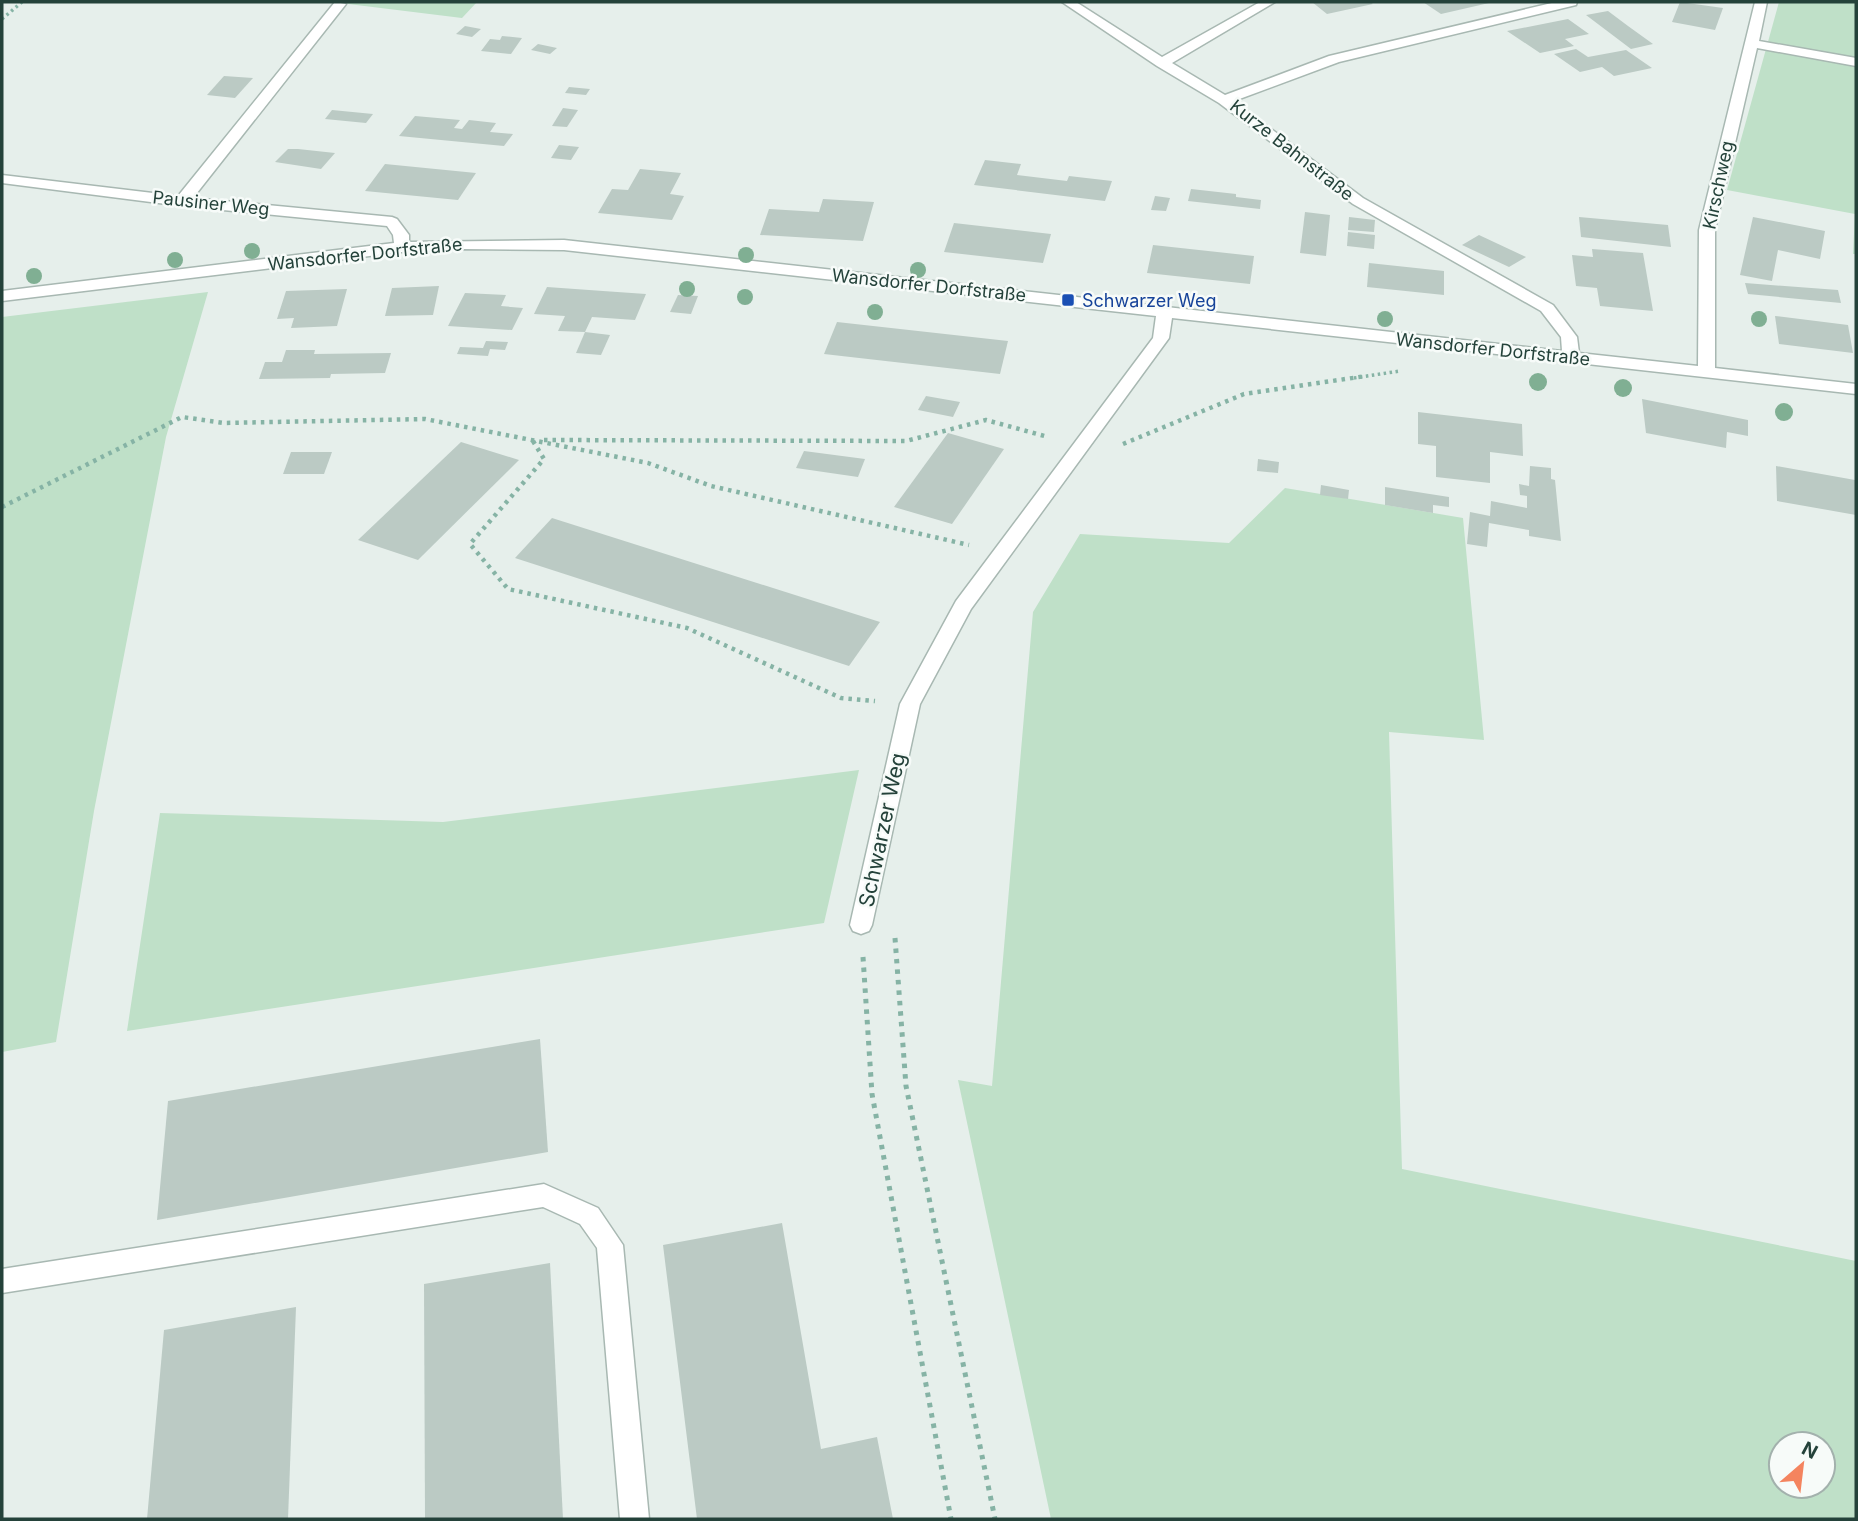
<svg xmlns="http://www.w3.org/2000/svg" width="1858" height="1521" font-family="Inter,sans-serif">
<rect width="100%" height="100%" fill="#e6efeb"/>
<g fill="#bfe0c8" fill-rule="evenodd">
<path d="M332,2H477L462,18Z"/>
<path d="M1779,2H1856V254H1853L1855,214L1727,190Z"/>
<path d="M208,292L166,437L94,811L56,1042L2,1052V317Z"/>
<path d="M1285,488L1463,518L1484,740L1389,732L1402,1169L1856,1261V1519H1051L958,1080L992,1086L1033,612L1080,534L1229,543ZM1781,1444H1823V1486H1781Z"/>
<path d="M859,770L824,923L127,1031L160,813L443,822Z"/>
</g>
<g fill="#bbcac4">
<path d="M1312,2H1370L1373,4L1327,14Z"/>
<path d="M1423,2H1489V3L1441,14Z"/>
<path d="M1680,2L1723,8L1715,30L1672,22Z"/>
<path d="M1608,11L1628,26L1653,44L1631,49L1586,15Z"/>
<path d="M1568,19L1589,34L1565,39L1574,46L1540,53L1507,31Z"/>
<path d="M465,26L481,29L472,37L456,34Z"/>
<path d="M502,36L522,38L511,54L481,51L490,39L500,40Z"/>
<path d="M538,44L557,48L550,54L531,50Z"/>
<path d="M1576,49L1588,57L1626,50L1652,68L1614,76L1602,67L1580,72L1554,54Z"/>
<path d="M224,76L253,78L235,98L207,95Z"/>
<path d="M569,87L590,89L586,95L565,93Z"/>
<path d="M563,108L578,110L567,127L552,126Z"/>
<path d="M332,110L373,114L366,123L325,119Z"/>
<path d="M415,116L460,120L454,128L462,129L469,120L496,123L490,132L513,134L504,146L399,136Z"/>
<path d="M559,145L579,147L571,160L551,158Z"/>
<path d="M288,149H298L335,153L321,169L275,162Z"/>
<path d="M985,160L1021,164L1017,175L1067,181L1069,176L1112,181L1105,201L974,185Z"/>
<path d="M385,164L476,173L458,200L365,191Z"/>
<path d="M640,169L681,173L670,194L684,196L672,220L598,213L612,189L628,190Z"/>
<path d="M1191,189L1236,194V197L1261,200L1260,209L1188,201Z"/>
<path d="M1155,196L1170,198L1166,211L1151,210Z"/>
<path d="M823,199L874,202L863,241L760,235L769,209L819,212Z"/>
<path d="M1305,212L1330,215L1326,256L1300,253Z"/>
<path d="M1349,217L1375,220L1374,232L1348,230Z"/>
<path d="M1579,217L1668,225L1671,247L1581,237Z"/>
<path d="M1753,217L1825,231L1820,259L1778,250L1772,281L1740,275Z"/>
<path d="M954,223L1051,234L1043,263L944,252Z"/>
<path d="M1348,232L1375,235L1374,249L1347,246Z"/>
<path d="M1479,235L1526,257L1509,267L1462,245Z"/>
<path d="M1153,245L1254,256L1250,284L1147,273Z"/>
<path d="M1592,249L1643,253L1653,311L1600,306L1597,288L1576,286L1572,255L1593,257Z"/>
<path d="M1369,263L1444,271V295L1367,287Z"/>
<path d="M1745,283L1838,290L1841,303L1748,294Z"/>
<path d="M439,286L433,315L385,316L392,288Z"/>
<path d="M547,287L603,291L646,294L635,320L592,317L585,332L558,331L565,316L534,314Z"/>
<path d="M347,289L337,326L291,328L294,318L277,319L286,291Z"/>
<path d="M465,293L506,295L501,306L523,308L512,330L448,326Z"/>
<path d="M678,295L698,296L691,314L670,312Z"/>
<path d="M1775,316L1848,325L1853,353L1779,344Z"/>
<path d="M837,322L1008,341L1000,374L824,354Z"/>
<path d="M585,332L610,335L601,355L576,353Z"/>
<path d="M486,341L508,342L505,350L490,349L488,356L457,354L460,347L483,348Z"/>
<path d="M286,350H315L314,354L391,353L385,373L331,374L330,378L259,379L265,362H282Z"/>
<path d="M926,396L960,402L953,417L918,410Z"/>
<path d="M1642,399L1748,420V436L1727,432L1726,448L1646,433Z"/>
<path d="M1418,412L1522,424L1523,456L1490,452V483L1436,477V446L1418,444Z"/>
<path d="M948,433L1004,449L952,524L894,507Z"/>
<path d="M461,442L519,460L418,560L358,540Z"/>
<path d="M804,451L865,459L858,477L796,468Z"/>
<path d="M291,452H332L324,474H283Z"/>
<path d="M1258,459L1279,462L1278,473L1257,471Z"/>
<path d="M1530,466L1551,468V479L1555,480L1561,541L1529,536V530L1489,523L1487,547L1467,544L1470,512L1490,516L1491,501L1527,508V496L1520,495L1519,484L1529,486Z"/>
<path d="M1776,466L1855,480L1856,515L1777,501Z"/>
<path d="M1321,485L1349,490L1348,499L1320,495Z"/>
<path d="M1385,487L1449,497V507L1433,505V513L1385,505Z"/>
<path d="M552,518L880,622L849,666L515,558Z"/>
<path d="M540,1039L548,1152L157,1220L168,1101Z"/>
<path d="M782,1223L821,1449L877,1437L893,1519H697L663,1245Z"/>
<path d="M550,1263L563,1519H425L424,1284Z"/>
<path d="M296,1307L288,1519H147L164,1330Z"/>
</g>
<g fill="none" stroke-linecap="round" stroke-linejoin="round">
<defs>
<g id="minor">
<path d="M335,2L346,4L193,198L392,217L397,219L409,235V242L564,240L1562,351L1561,337L1541,311L1353,204L1219,103L1157,66L1062,2H1076L1162,57L1260,2H1275L1172,63L1225,95L1329,56L1556,2H1577L1576,5L1339,62L1234,101L1363,198L1553,305L1577,337L1579,353L1698,366L1699,230L1755,2H1767L1759,41L1856,58V66L1757,48L1715,230V368L1856,384V394L1172,318L1169,338L971,609L920,704L872,925L869,931L861,934L853,931L850,925L900,704L956,601L1153,338L1156,316L564,250L464,249L402,252L2,301V291L394,243L393,235L387,226L182,206L2,183V175L178,196Z"/>
<path d="M544,1184L598,1208L623,1245L649,1519H620L597,1248L580,1224L543,1207L2,1293V1269Z"/>
</g>
</defs>
<use href="#minor" stroke="#a8b8b2" stroke-width="3"/>
<g stroke="#86b3a5" stroke-width="3.5" stroke-dasharray="2.5 3.5" stroke-linecap="butt">
<path d="M2,19L22,2"/>
<path d="M1354,378L1400,371"/>
</g>
<g stroke="#86b3a5" stroke-width="4.5" stroke-dasharray="3.5 5" stroke-linecap="butt">
<path d="M544,440L906,441L986,420L1048,437"/>
<path d="M533,441L544,459L470,544L508,589L687,628L841,698L875,701"/>
<path d="M1123,444L1244,394L1366,376"/>
<path d="M2,507L182,417L224,423L425,419L648,463L711,486L969,545"/>
</g>
<g stroke="#86b3a5" stroke-width="5" stroke-dasharray="4.5 6" stroke-linecap="butt">
<path d="M895,938L906,1086L995,1519"/>
<path d="M863,957L872,1094L951,1519"/>
</g>
<use href="#minor" fill="#fff" fill-rule="evenodd"/>
</g>
<g fill="#80af93">
<circle cx="252" cy="251" r="8"/>
<circle cx="746" cy="255" r="8"/>
<circle cx="175" cy="260" r="8"/>
<circle cx="918" cy="270" r="8"/>
<circle cx="34" cy="276" r="8"/>
<circle cx="687" cy="289" r="8"/>
<circle cx="745" cy="297" r="8"/>
<circle cx="875" cy="312" r="8"/>
<circle cx="1385" cy="319" r="8"/>
<circle cx="1759" cy="319" r="8"/>
<circle cx="1538" cy="382" r="9"/>
<circle cx="1623" cy="388" r="9"/>
<circle cx="1784" cy="412" r="9"/>
</g>
<rect fill="#1a4fb4" stroke="#f7fbf9" stroke-width="2.5" x="1061" y="293" width="14" height="14" rx="3.5"/>
<g text-anchor="middle" dominant-baseline="central" stroke-width="5" stroke-linejoin="round" paint-order="stroke">
<g font-size="18" fill="#24423a" stroke="#f7fbf9">
<text transform="translate(1292 150) rotate(38)">Kurze Bahnstraße</text>
<text transform="translate(1718 185) rotate(-78)">Kirschweg</text>
<text transform="translate(211 203) rotate(6)">Pausiner Weg</text>
<text transform="translate(365 254) rotate(-6)">Wansdorfer Dorfstraße</text>
<text transform="translate(929 285) rotate(6)">Wansdorfer Dorfstraße</text>
<text transform="translate(1493 349) rotate(6)">Wansdorfer Dorfstraße</text>
</g>
<g font-size="18" fill="#164399" stroke="#f7fbf9" text-anchor="start">
<text x="1082" y="300">Schwarzer Weg</text>
</g>
<g font-size="21" fill="#24423a" stroke="#f7fbf9">
<text transform="translate(882 830) rotate(-78)">Schwarzer Weg</text>
</g>
</g>
<rect width="1858" height="1521" fill="none" stroke="#24423a" stroke-width="7"/>
<g transform="translate(1802 1465) rotate(28)"><circle r="33" fill="#f7fbf9" stroke="#a3b1ad" stroke-width="2"/>
<path d="M0-5L12 26L0 18L-12 26Z" fill="#f4845f"/>
<text y="-10" font-size="19" font-weight="bold" text-anchor="middle" fill="#24423a">N</text>
</g>
</svg>
